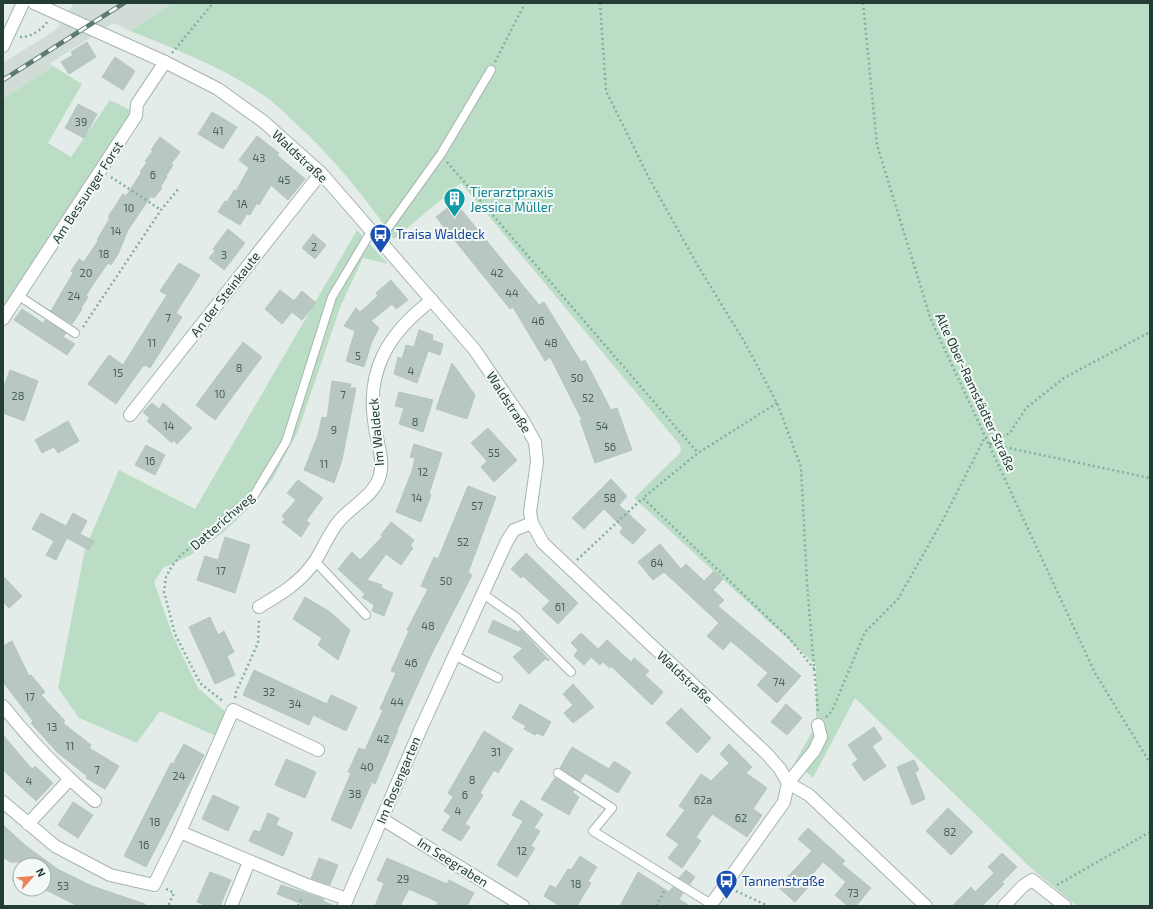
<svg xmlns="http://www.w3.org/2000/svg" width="1153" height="909" font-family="'Exo 2',sans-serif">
<rect width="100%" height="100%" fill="#e3ece8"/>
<path fill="#d1dcd7" d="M74,3H173L130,31L113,23L49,64L53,66L3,99V63L56,30Z"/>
<g fill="#bcddc5">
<path d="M173,3H1150V906H1077L1032,869L855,698L813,778L795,762L816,725V665L634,498L681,452L680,445L461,183L394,239C365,197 332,156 294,122C286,114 278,106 269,99C226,69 179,50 130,31Z"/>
<path d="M53,66L82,84L48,143L71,157L110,100L132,111L3,307V99Z"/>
<path d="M357,230L388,264L363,258L341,305L298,431L272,480L248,509L220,535L191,555L163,568L154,582L173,636L198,688L227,713L218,737L160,711L137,743L79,718L58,688L85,549L119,470L195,509Z"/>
</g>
<g fill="#b8c7c1" stroke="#b5c6bf">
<path d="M87,42L96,57L69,74L61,62L73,55L71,52Z"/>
<path d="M115,57L135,71L123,90L102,77Z"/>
<path d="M78,104L97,114L84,138L65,128Z"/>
<path d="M212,112L237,127L223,149L198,134Z"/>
<path d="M257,136L279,153L277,155L305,179L288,200L271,185L259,205L257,203L250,215L247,214L240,225L218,212L225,201L227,202L234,190L236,191L249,168L239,160Z"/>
<path d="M160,137L180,152L171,164L173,165L166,176L167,177L160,187L162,188L154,198L151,196L128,230L118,254L111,265L108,263L92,286L86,296L88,297L81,308L82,309L72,324L51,311L73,273L71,271L79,259L84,262L98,241L97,240L110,218L108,217L123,194L126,196L141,173L140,172L147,162L145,161L153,151L151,150Z"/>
<path d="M455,202L539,305L544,302L581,362L585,360L611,410L617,408L632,450L595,463L580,420H582L550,357L545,361L513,307L510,309L436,217Z"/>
<path d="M228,229L245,243L224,270L209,258L215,251L213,249Z"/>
<path d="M313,234L326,245L315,259L302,248Z"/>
<path d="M179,263L200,275L176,313L182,317L150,368L145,365L143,366L116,404L88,384L109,355L123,365L167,295L160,291Z"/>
<path d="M391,280L408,300L396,309L392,304L371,321L379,328L372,341L364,367L346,361L355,331L344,326L356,308L360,312L378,296L376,293Z"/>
<path d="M280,290L294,301L302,291L316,303L302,320L292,312L282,324L265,309Z"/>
<path d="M22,309L43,323L45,320L66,333L63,337L75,344L67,355L14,320Z"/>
<path d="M419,330L433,335L432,340L443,344L440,355L428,351L417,383L394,374L398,357L402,359L406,345L414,347Z"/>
<path d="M243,342L262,357L215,420L196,405Z"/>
<path d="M452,363L475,395L467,419L436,409Z"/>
<path d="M10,370L38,381L24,421L3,413V389Z"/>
<path d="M332,381L351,384L350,388H356L342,460L334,483L304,470L318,435L322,417L327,418Z"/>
<path d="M399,392L433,400L423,432L399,424L404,408L395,406Z"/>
<path d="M152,403L159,409L163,403L192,428L177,444L173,440L172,443L147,421L150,418L143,412Z"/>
<path d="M68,421L79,441L58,453L54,447L42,453L35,440Z"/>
<path d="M488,428L517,460L494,482L481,467L487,461L471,443Z"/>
<path d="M414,444L442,453L429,494L431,495L421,522L396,512L412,471L415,458L410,457Z"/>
<path d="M146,445L165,455L155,475L135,465Z"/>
<path d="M611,479L627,496L619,505L646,530L633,544L621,534L620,532L623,528L604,509L584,529L572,518Z"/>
<path d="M298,480L323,498L306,521L310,523L301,537L282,522L285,519L282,516L296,500L287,493Z"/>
<path d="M468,486L496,497L468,573L472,575L431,655L397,730H398L375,784L372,782L351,829L331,820L351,773L348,772L359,748L365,750L383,710L380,709L396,673L391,671L409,631L407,630L428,589L421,586L434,557L438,559Z"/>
<path d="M41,513L66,526L73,513L87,521L80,534L94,541L89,550L67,538L56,560L46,555L54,541L32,529Z"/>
<path d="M391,522L414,540L410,546L413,548L401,565L386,554L367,580L382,585L381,588L393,593L384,616L372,611L374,605L362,597L365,594L338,569L352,552L360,560L383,536L381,535Z"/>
<path d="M225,537L250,545L235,593L197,580L205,556L218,560Z"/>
<path d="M660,544L681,569L686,564L704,581L714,571L723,579L713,590L724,600L718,606L801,676L777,703L757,685L768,673L731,641L723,650L707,636L719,623L664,572L653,580L638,562Z"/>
<path d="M526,553L578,603L558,624L542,609L550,601L523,576L521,578L511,569Z"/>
<path d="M3,576L22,596L9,608L3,602Z"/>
<path d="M305,597L330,612L350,630L338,660L318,645L322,638L293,619Z"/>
<path d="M210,617L218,635L224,631L234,652L227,656L235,675L215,684L189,627Z"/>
<path d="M493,620L518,632L521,630L550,661L545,659L529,674L513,657L523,648L488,632Z"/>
<path d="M581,633L598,649L607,640L631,662L634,658L649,671L645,675L663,692L652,705L611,666L610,668L603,662L600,665L591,657L584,665L574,656L578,650L571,643Z"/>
<path d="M12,641L29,676L31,675L45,692L41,695L65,721L63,723L91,745L89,748L119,766L105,789L86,778L87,776L57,752L31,723L33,721L3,682V646Z"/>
<path d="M254,670L327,704L331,695L357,707L346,731L313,715L309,725L243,695Z"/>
<path d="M573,684L594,707L573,723L564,713L573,705L563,694Z"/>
<path d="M520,704L551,722L543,736L537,733L535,735L524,729L526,726L512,718Z"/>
<path d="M786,704L802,718L787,735L771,722Z"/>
<path d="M681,708L711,738L697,753L666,723Z"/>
<path d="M874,727L882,739L872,746L886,766L864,781L852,764L858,760L848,745Z"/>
<path d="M484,731L513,749L498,773L494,770L480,793L483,795L465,824L470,827L461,841L442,830L451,816L444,811L453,797L448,793Z"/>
<path d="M3,735L32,769L35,766L53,783L36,801L3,770Z"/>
<path d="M184,744L204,755L146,867L124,856L171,763L173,764Z"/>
<path d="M729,744L752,767L746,773L767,788L753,809L762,815L747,837L712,814L696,837L701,841L682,868L668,858L679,844L666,835L685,810L679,806L701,774L711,781L729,763L720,754Z"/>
<path d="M572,747L609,769L614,761L631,772L618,793L585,773L580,781L560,768Z"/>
<path d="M286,759L316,772L305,798L275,785Z"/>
<path d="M914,760L919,770L915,772L925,799L912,805L897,767Z"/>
<path d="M555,778L574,790L573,793L579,797L569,815L541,799Z"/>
<path d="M213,795L239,807L228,831L202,819Z"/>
<path d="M521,800L543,814L534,828L540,831L531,846L535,848L517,877L497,865L523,821L512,815Z"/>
<path d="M73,802L93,815L78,838L58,825Z"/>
<path d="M948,808L973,832L951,855L926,831Z"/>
<path d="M268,813L279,818L276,825L293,833L283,856L249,841L254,830L260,832Z"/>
<path d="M3,825L26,846L59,870L92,886L145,904L144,906H78L44,889V865H23L25,862H10L3,857Z"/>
<path d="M808,828L845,861L842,864L871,888L856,906H848L835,895L846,882L823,862L808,879L812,883L795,902L778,887L812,851L798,839Z"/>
<path d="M1002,853L1017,867L1002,882L1004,884L982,906H952L971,887L975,892L994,873L988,867Z"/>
<path d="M580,856L597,867L588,881L591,883L577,906H560L544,896L550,885L556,888L568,869L571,870Z"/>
<path d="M319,858L338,865L330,885L311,879Z"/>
<path d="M387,858L447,884L449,880L474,893L467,906H436L438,902L409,889L400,906H375L384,883L377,880Z"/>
<path d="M686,870L695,877L690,884L679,878Z"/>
<path d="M210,872L231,880L220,906H206L197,902Z"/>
<path d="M638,872L669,892L673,887L683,893L679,899L690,906H620Z"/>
<path d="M281,885L324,899L323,901L334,906H301L302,904L277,894Z"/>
</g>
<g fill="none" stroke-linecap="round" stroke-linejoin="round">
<defs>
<g id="service">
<path d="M380,239L441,154L491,70"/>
<path d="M19,296L75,333"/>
<path d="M222,522L253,497L286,442L332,297L372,230"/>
<path d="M315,561L366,615"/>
<path d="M483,594L516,617L571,672"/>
<path d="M454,655L498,678"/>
<path d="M558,773L612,808L593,831L711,904"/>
</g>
<g id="minor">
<path d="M3,46L23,3"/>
<path d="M3,319L136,116L137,104L165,62"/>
<path d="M130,415L321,173"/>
<path d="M259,607C281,594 301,582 315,561C324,548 329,532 340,520C353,505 375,495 380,475C384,459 377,443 375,427C365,371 388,333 432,300"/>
<path d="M3,706C31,741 60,772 95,801"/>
<path d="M818,725L821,737L814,751L788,783L809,795L926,906"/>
<path d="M3,802L55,846L110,875L154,885L180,832L233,710L318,750"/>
<path d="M382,819L523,906"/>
<path d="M28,824L69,780"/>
<path d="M180,832L307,885L347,899"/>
<path d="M231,906L249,862"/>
<path d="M344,906L422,726L507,541L514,530L532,523"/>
<path d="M1004,906L1023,886L1032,880L1065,906"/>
</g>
<path id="tertiary" d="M34,3L165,62L218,89L264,122L321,173L474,349L522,419L535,442L537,462L530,512L532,523L543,543L767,754L780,769L788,783L784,802L710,906"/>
</defs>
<use href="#service" stroke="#a6b4af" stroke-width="10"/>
<use href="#minor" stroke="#a6b4af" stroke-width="14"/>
<use href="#tertiary" stroke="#a6b4af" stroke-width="14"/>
<g stroke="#83afa2" stroke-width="2.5" stroke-dasharray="2 3" stroke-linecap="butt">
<path d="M600,3L606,91L650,180L698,266L744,341L777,403L801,467L807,584L818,713"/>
<path d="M863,3L877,145L931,320L1095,673L1150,763"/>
<path d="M20,37C29,38 42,30 47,22"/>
<path d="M172,53L213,3"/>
<path d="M495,62L525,3"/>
<path d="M447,162L698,453"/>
<path d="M111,177L161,210"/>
<path d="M83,327L161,210L179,188"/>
<path d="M777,403L698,453L643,498L789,638L815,670"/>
<path d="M989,444L1010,433L1026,408L1064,378L1150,332"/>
<path d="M990,444L1150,478"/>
<path d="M215,527L180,556L172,566L166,577L164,592L175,634L200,683L224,702"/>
<path d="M577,560L643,498"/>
<path d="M235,698L236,692L258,643L259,619"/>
<path d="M826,717L832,711L865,632L898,599L944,518L985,437"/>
<path d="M1057,885L1150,832"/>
<path d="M166,889L174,893L168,906"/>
<path d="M736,891L768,906"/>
<path d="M298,906L302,897"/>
<path d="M656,906L665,890"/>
</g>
<use href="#service" stroke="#fff" stroke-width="8"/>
<use href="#minor" stroke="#fff" stroke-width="12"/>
<use href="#tertiary" stroke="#fff" stroke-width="12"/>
<defs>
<path id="rail" d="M3,80L124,3"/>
</defs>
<use href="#rail" stroke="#5d7971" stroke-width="4.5"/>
<use href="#rail" stroke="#f3f9f6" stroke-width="3" stroke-dasharray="9" stroke-linecap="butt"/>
</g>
<defs>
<symbol id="building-pin" viewBox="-11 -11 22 30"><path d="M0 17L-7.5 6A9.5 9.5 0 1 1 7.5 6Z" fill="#0f9aa8" stroke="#f3f9f6"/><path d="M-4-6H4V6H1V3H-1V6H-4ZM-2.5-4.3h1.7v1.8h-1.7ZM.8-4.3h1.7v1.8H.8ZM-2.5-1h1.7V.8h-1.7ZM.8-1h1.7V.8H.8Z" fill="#fff"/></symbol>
<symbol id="bus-pin" viewBox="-11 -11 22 30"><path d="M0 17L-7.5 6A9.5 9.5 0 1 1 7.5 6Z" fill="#1a4fb4" stroke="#f3f9f6"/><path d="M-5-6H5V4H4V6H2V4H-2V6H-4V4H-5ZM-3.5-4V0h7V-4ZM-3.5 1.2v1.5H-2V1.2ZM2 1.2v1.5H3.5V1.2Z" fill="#fff"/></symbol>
</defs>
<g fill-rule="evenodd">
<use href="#building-pin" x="442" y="186" width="25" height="34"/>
<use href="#bus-pin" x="368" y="222" width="25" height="34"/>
<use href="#bus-pin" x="714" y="868" width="25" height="34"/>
</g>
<g text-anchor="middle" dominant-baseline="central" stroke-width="4" stroke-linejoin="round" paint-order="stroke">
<g font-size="11" fill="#486059">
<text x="81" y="121">39</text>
<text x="218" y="130">41</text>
<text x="259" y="157">43</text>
<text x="153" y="174">6</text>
<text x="284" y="179">45</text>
<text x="242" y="203">1A</text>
<text x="129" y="207">10</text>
<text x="116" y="230">14</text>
<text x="314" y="246">2</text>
<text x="104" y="253">18</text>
<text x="224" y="254">3</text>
<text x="86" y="272">20</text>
<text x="497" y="272">42</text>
<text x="512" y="292">44</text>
<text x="74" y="295">24</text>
<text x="168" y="317">7</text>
<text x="538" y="320">46</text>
<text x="152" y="342">11</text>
<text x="551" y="342">48</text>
<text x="358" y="355">5</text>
<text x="239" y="367">8</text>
<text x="411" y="370">4</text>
<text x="118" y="372">15</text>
<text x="577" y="377">50</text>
<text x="220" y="393">10</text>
<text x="343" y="394">7</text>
<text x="18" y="395">28</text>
<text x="588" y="397">52</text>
<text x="415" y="421">8</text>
<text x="169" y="425">14</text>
<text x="602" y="425">54</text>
<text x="334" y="429">9</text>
<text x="610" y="446">56</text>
<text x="494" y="452">55</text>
<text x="150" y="460">16</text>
<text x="324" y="463">11</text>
<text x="423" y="471">12</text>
<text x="417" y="497">14</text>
<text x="610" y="497">58</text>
<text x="477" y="505">57</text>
<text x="463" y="541">52</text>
<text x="657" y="562">64</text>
<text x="221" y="570">17</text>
<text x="446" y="580">50</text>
<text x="560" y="606">61</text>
<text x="428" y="625">48</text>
<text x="411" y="662">46</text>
<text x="779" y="681">74</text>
<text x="269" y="691">32</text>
<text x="30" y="696">17</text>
<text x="397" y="701">44</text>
<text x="295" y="703">34</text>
<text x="52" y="726">13</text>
<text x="383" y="738">42</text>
<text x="70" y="745">11</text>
<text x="496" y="751">31</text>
<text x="367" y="766">40</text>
<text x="97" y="769">7</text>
<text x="179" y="775">24</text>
<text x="472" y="779">8</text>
<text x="29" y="780">4</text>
<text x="355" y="793">38</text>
<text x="465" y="794">6</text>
<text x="703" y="799">62a</text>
<text x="458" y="810">4</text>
<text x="741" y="817">62</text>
<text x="155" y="821">18</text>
<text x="950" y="831">82</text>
<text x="144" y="844">16</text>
<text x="522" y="850">12</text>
<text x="403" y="878">29</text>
<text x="576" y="883">18</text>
<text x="63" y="885">53</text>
<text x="853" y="892">73</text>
</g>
<g font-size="13" fill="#233d36" stroke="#f3f9f6">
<text transform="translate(300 156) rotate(43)">Waldstraße</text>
<text transform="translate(87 192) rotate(-57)">Am Bessunger Forst</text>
<text transform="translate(225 294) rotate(-52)">An der Steinkaute</text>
<text transform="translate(976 392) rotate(65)">Alte Ober-Ramstädter Straße</text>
<text transform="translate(509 402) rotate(57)">Waldstraße</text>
<text transform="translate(376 432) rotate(-95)">Im Waldeck</text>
<text transform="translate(222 521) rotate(-41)">Datterichweg</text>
<text transform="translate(685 677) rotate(43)">Waldstraße</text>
<text transform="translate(398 780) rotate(-67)">Im Rosengarten</text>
<text transform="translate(453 862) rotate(32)">Im Seegraben</text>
</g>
<g font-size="13" fill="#0d838f" stroke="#f3f9f6" text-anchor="start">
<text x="470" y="192">Tierarztpraxis<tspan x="470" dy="15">Jessica Müller</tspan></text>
</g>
<g font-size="13" fill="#164399" stroke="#f3f9f6" text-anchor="start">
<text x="396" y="234">Traisa Waldeck</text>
<text x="742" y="881">Tannenstraße</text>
</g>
</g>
<rect width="1153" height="909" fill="none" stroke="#233d36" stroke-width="8"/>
<g transform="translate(32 877) rotate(63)"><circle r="19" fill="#f3f9f6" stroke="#a0aea9"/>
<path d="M0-3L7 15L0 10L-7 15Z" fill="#f0815d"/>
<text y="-6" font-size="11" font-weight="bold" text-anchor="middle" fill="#233d36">N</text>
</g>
</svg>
